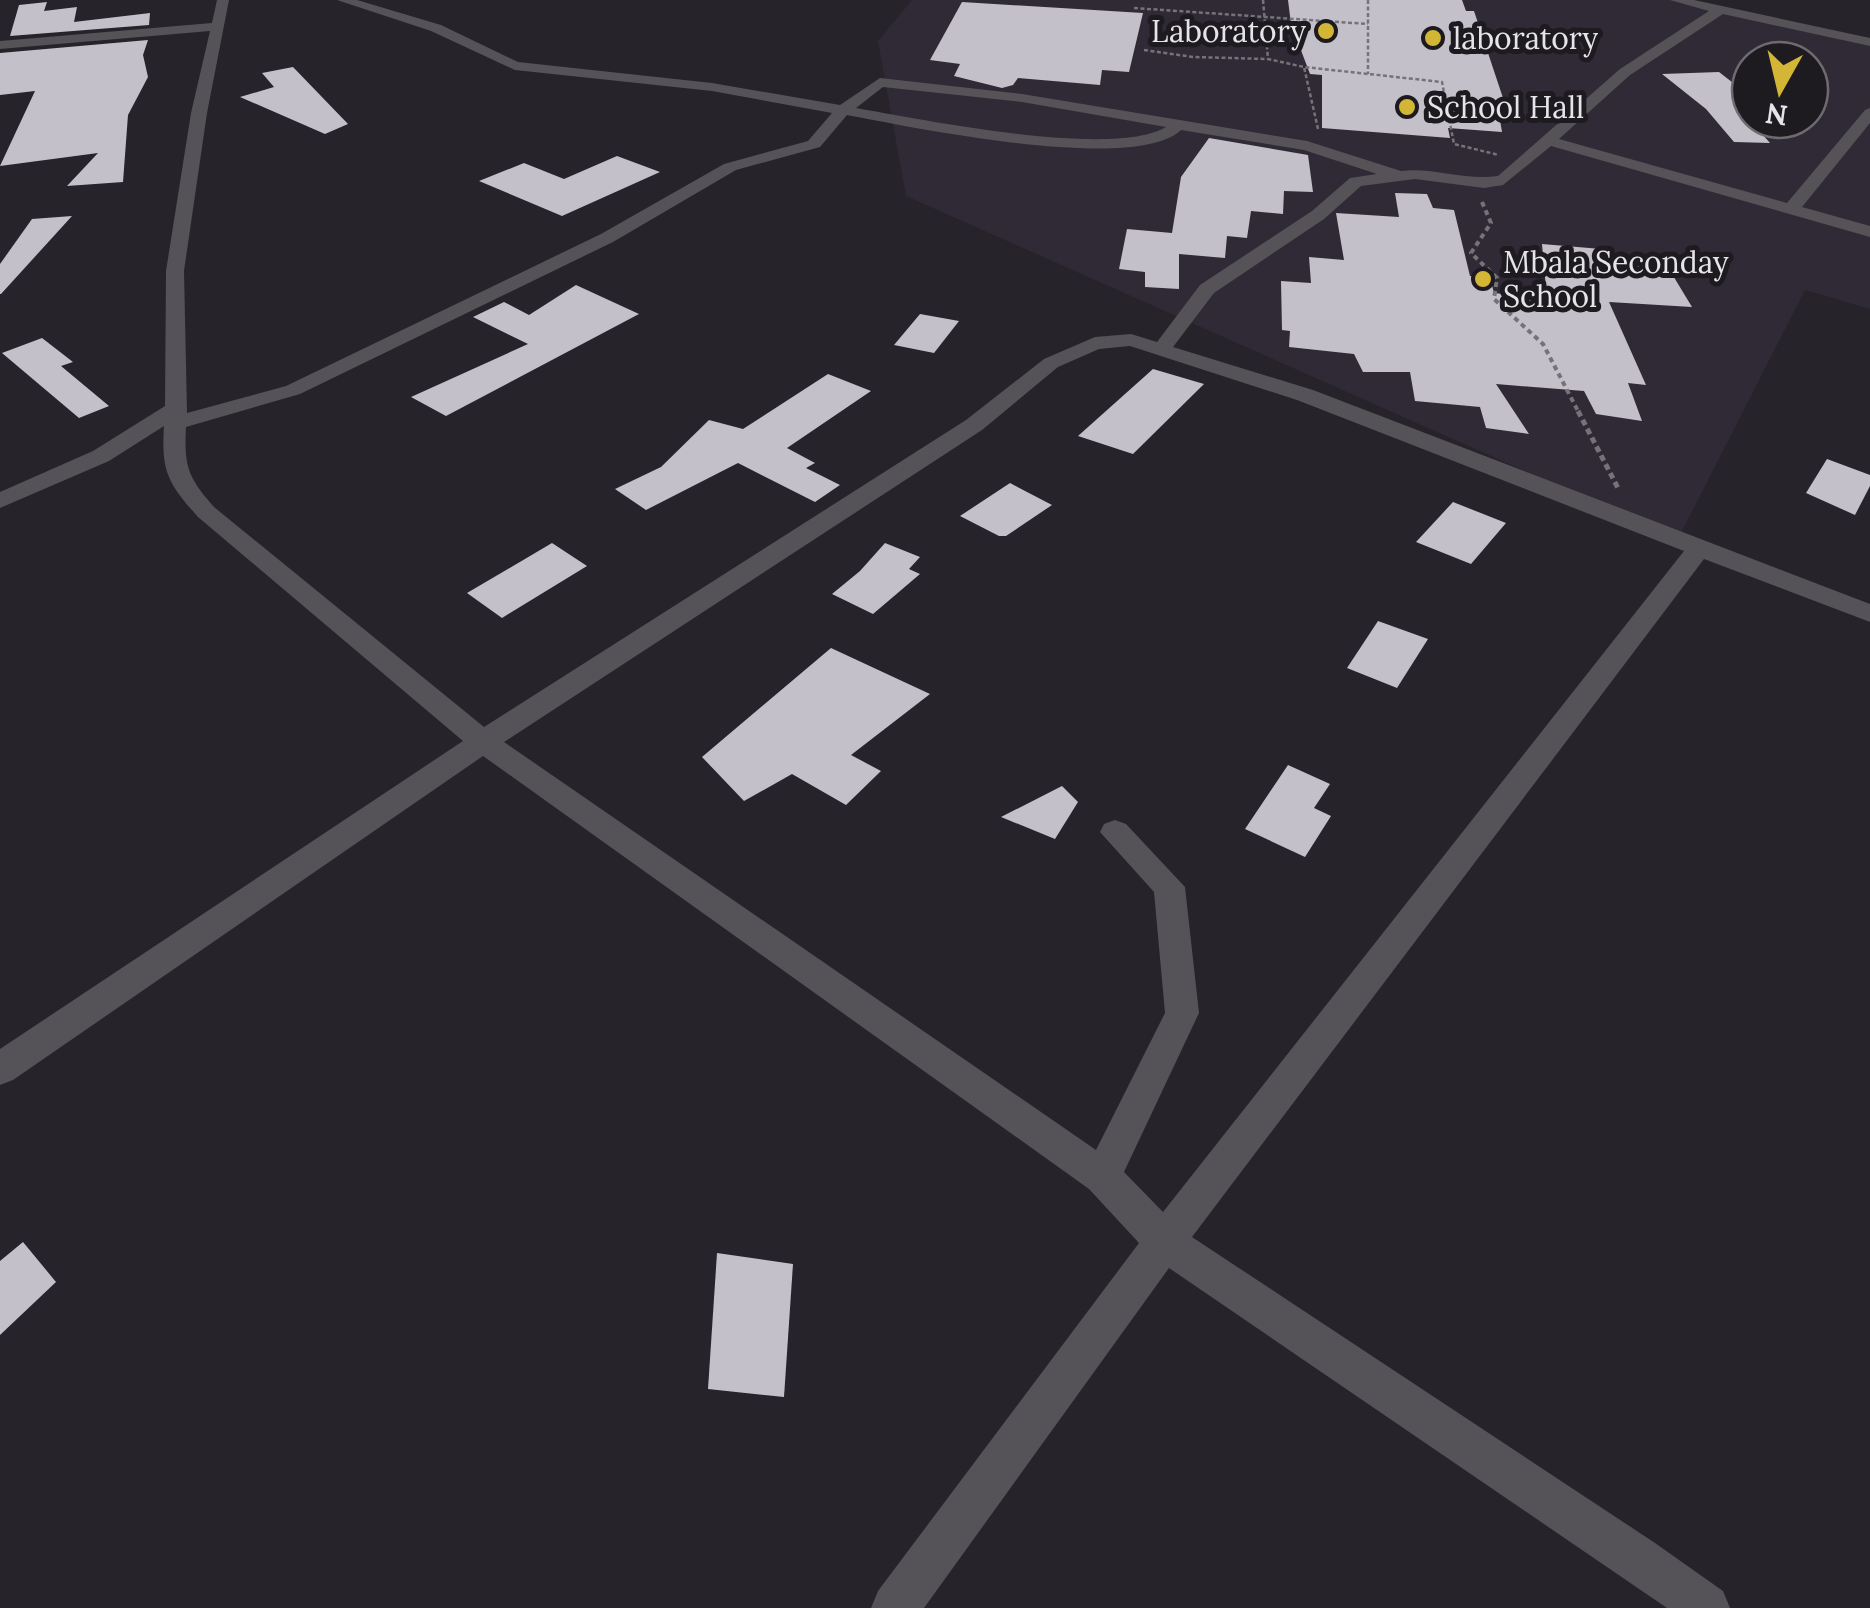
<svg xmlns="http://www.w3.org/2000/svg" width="1870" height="1608" font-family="Lora,serif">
<rect width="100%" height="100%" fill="#26232a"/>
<path fill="#302a36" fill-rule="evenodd" d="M912,0H1678L1870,42V309L1805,290L1678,539L906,196L878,41ZM1750,60H1810V120H1750Z"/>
<g fill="#c4c0c9">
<path d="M1288,0H1462L1466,11H1474L1511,122L1500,120L1502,132L1448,128L1450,138L1322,128V75L1310,74L1291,24Z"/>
<path d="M47,2L44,11L77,7L74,22L150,13L149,25L10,36L19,5Z"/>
<path d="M962,2L1143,13L1129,72L1102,70L1100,85L1018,78L1013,85L1002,88L954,76L960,64L930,60Z"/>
<path d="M148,40L143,55L148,77L128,115L123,182L67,186L98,153L0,166L35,91L0,95V53Z"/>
<path d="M293,67L348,124L325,134L240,97L274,87L262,73Z"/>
<path d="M1719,72L1750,96V120L1770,143L1734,142L1706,109L1662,74Z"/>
<path d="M1209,138L1308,155L1313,192L1284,191L1283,214L1251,211L1247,238L1227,236L1225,258L1179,254V289L1145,287V272L1119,269L1127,229L1172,233L1181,177Z"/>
<path d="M617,156L660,172L562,216L479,181L524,163L564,179Z"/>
<path d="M1395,193L1427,194L1433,208L1454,210L1470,276L1490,278L1494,293L1547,299L1542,244L1601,249L1605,263L1669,269L1692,307L1609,302L1646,385L1628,383L1642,421L1596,414L1584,391L1496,384L1529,434L1486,428L1480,407L1415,401L1410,372H1363L1354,354L1289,347L1290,331L1282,330L1281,281L1311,283L1309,257L1344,260L1336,213L1399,217Z"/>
<path d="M72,216L1,294H0V264L32,219Z"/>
<path d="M576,285L639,314L446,416L411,397L528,344L473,317L504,302L529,315Z"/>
<path d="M920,314L959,321L934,353L894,345Z"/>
<path d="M42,338L73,362L61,366L109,406L79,418L2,353Z"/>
<path d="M1153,369L1204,384L1133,454L1078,436Z"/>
<path d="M828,374L871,391L787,448L815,463L806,468L840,485L815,502L738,463L646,510L615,489L661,467L709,420L743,429Z"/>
<path d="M1827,459L1870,475V486L1855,515L1806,493Z"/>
<path d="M1010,483L1052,505L1006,536H999L960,516Z"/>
<path d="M1453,502L1506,523L1471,564L1416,542Z"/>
<path d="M552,543L587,566L502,618L467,593Z"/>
<path d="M885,543L920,557L909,569L920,574L873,614L832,594L860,571Z"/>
<path d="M1378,621L1428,639L1397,688L1347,668Z"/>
<path d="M831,648L930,694L851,755L881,771L846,805L792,774L744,801L702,757Z"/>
<path d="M1288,765L1330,784L1314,808L1331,816L1305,857L1245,829Z"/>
<path d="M1062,786L1078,802L1055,839L1001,817Z"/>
<path d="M23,1242L56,1282L0,1335V1261Z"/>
<path d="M717,1253L793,1264L784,1397L708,1389Z"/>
</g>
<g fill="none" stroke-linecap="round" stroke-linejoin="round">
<g stroke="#757278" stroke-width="2.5" stroke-dasharray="4 2.5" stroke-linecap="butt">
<path d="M1263,0L1268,59L1304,67"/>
<path d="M1368,0V74"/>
<path d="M1134,8L1368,24"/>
<path d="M1144,50L1193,57L1268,59"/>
<path d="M1318,129L1304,67L1442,82L1454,144L1499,155"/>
</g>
<path stroke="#757278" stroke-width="4" stroke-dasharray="5 4" stroke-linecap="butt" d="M1482,202L1491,223L1471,253L1497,278L1494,299L1543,344L1579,413"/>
<path stroke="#757278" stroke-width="5" stroke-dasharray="6 4" stroke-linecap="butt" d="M1578,411L1619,490"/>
<path fill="#555357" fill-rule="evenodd" d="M217,0H229L207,113L184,271L187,413L286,386L601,234L724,164L808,141L832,113L712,91L515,70L431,31L337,0H357L441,25L518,62L712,83L840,105L880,78L1022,94L1307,141L1401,171C1433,167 1466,181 1498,176L1620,69L1709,11L1670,0H1694L1870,38V46L1723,14L1630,75L1559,139L1787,203L1865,110L1870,108V123L1802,207L1870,226V237L1551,146L1503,185L1484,188L1415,179L1361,186L1324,219L1214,293L1173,347L1313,390L1870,604V622L1704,559L1192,1237L1655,1543L1723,1591L1730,1608H1667L1169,1268L924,1608H871L878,1591L1139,1243L1089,1189L483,756L13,1080L0,1085V1049L463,741L198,517C168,483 161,472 164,426L109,461L0,508V492L93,451L165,406L166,271L191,113L210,31L0,49V41L212,23ZM883,87L1022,102L1166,127C1113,159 920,119 856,108ZM847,115C911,127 1135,174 1181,130L1304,150L1377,174L1350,178L1312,211L1200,285L1157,342L1131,334L1095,337L1044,359L966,420L484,727L214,507C188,477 184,467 186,427L300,394L613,242L736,170L820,147ZM1130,346L1297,400L1684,551L1163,1212L1124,1172L1199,1013L1185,887L1126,824L1115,820L1104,824L1100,832L1154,892L1165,1013L1096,1150L504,742L982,430L1058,367L1099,349Z"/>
</g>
<g fill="#d3b635" stroke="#1d1a20" stroke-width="4">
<circle cx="1326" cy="31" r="10"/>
<circle cx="1433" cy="38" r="10"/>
<circle cx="1407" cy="107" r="10"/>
<circle cx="1483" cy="279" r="10"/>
</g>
<g text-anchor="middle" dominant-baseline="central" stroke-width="10" stroke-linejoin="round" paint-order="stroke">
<g font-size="30" fill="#e6e4e9" stroke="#1d1a20" text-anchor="start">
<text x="1306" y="31" text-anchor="end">Laboratory</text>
<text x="1453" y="38">laboratory</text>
<text x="1427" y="107">School Hall</text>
<text x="1503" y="262">Mbala Seconday<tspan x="1503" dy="34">School</tspan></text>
</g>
</g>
<g transform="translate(1780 90) rotate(188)"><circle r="48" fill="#1d1a20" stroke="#6d6b70" stroke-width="2.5"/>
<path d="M0-8L18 38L0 25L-18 38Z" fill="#d3b635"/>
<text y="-15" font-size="28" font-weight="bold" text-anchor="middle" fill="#e6e4e9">N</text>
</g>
</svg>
